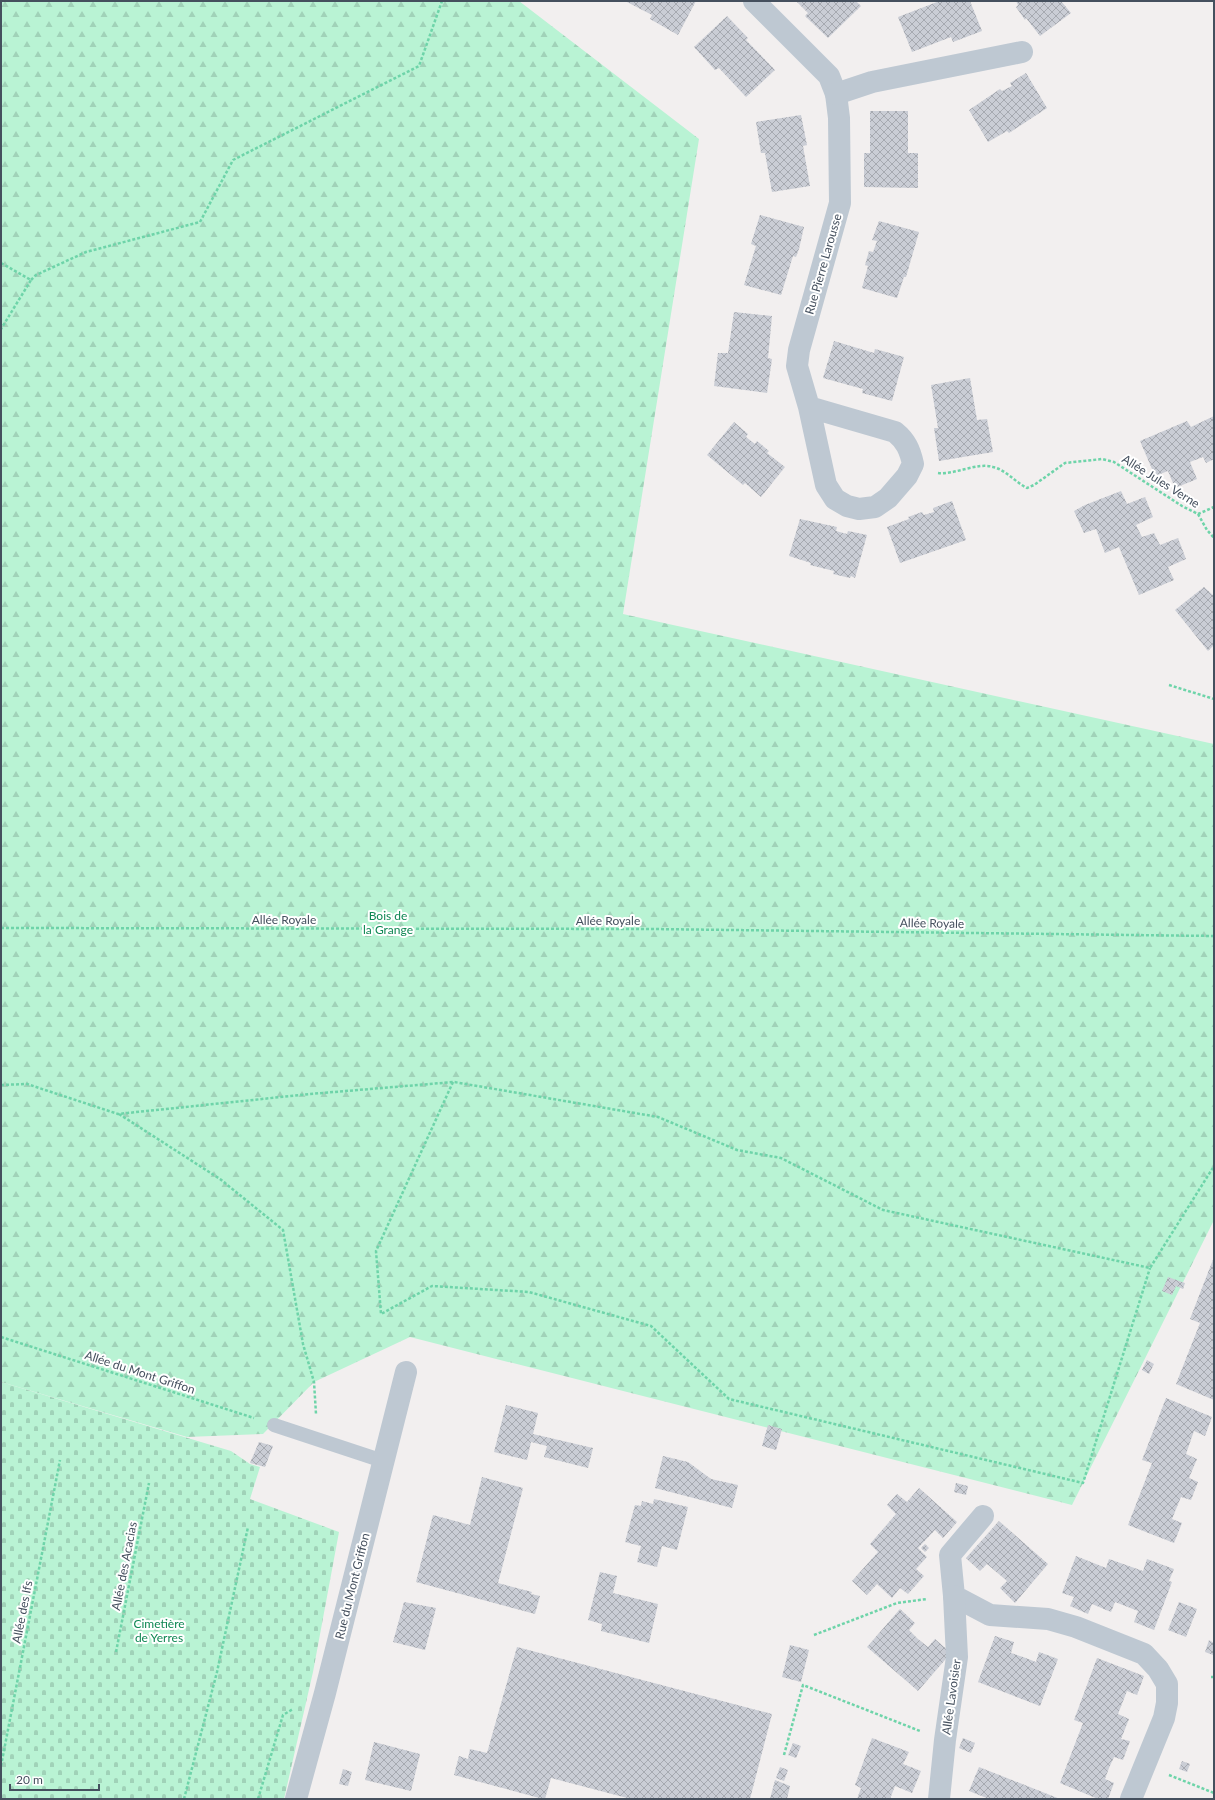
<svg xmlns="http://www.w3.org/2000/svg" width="1215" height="1800" font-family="Lato,sans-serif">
<defs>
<pattern id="forest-firs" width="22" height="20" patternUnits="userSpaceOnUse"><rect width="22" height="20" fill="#b9f3d4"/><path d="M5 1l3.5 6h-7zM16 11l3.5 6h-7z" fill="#a0d2b8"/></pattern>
<pattern id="cemetery-stones" width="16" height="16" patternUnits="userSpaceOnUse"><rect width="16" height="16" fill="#b9f3d4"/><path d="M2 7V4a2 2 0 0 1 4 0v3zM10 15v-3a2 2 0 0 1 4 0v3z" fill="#a0d2b8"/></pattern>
<pattern id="building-cross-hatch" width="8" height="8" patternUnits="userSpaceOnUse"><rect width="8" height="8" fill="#cacdd5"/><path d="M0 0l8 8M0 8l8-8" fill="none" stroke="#a6a9b0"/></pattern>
</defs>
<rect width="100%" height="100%" fill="#f2efef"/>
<path fill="url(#forest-firs)" d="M1,1H519L699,139L623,614L1214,744V1220L1072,1505L410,1337L314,1382L263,1434L187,1437L1,1382Z"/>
<path fill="url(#cemetery-stones)" d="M1,1382L231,1451L250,1464L260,1467L250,1499L339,1532L313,1672L284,1799H1Z"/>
<g fill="url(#building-cross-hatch)">
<path d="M625,1H696L678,35L650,19L652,15Z"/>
<path d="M796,1H856L861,6L828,38L805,16L808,13Z"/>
<path d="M936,1H970L982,31L953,42L951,37L912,52L898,17L937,2Z"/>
<path d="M1016,1H1061L1071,13L1040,36L1026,18L1025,20L1016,7L1018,5Z"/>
<path d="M727,16L748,38L746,40L775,70L746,97L719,68L715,70L694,47Z"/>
<path d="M1026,73L1047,108L1009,133L1007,131L988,142L969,110L1000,89L1002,91L1012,86L1010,83Z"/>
<path d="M870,111H908V153H918V188L864,187V153H870Z"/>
<path d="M801,115L807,145L803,146L810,186L772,192L765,153H761L756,122Z"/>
<path d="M760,215L804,227L799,249L796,257L793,256L781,295L744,285L756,246L751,244Z"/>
<path d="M879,221L919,232L906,277H904L897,298L862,288L868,266L865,265L869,251L873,252L877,241L872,240Z"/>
<path d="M734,312L772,316L768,358L772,359L767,393L714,386L718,353H728Z"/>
<path d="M834,341L874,353L875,349L904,357L892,401L862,393L863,389L823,378Z"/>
<path d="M970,378L977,420L987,419L993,452L939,461L934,428H938L931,385Z"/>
<path d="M1214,416V459L1206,463L1203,457L1190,462L1197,479L1175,488L1168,471L1155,476L1140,441L1187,421L1191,427Z"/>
<path d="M734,422L748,434L746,437L755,444L757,441L769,451L767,453L785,467L761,497L745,483L743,485L707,455Z"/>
<path d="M1121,491L1127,504L1145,497L1153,517L1136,525L1142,537L1154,533L1160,545L1178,538L1186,559L1168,567L1174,580L1139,595L1119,547L1105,553L1096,529L1084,533L1074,511L1085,505Z"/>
<path d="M952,501L966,540L900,563L887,527L909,519L908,517L922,512L924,515L934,512L933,508Z"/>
<path d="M800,519L837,527L836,531L847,534L848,531L867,535L855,578L851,576L850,578L833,574L834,571L810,565L811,563L789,556Z"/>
<path d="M1204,587L1214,596V645L1208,651L1175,610Z"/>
<path d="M1214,1257V1400L1176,1384L1200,1323L1190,1319Z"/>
<path d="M1168,1277L1185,1283L1183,1289L1176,1286L1172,1295L1162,1291Z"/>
<path d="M1147,1360L1154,1364L1149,1374L1142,1370Z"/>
<path d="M1166,1398L1212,1417L1205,1436L1194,1431L1186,1454L1197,1459L1189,1478L1198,1482L1191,1500L1181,1497L1172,1519L1182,1523L1174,1543L1128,1525L1152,1463L1142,1460Z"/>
<path d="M506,1405L538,1413L533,1434L593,1448L588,1468L544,1457L547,1446L531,1442L527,1460L494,1452Z"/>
<path d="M768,1425L782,1429L776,1450L762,1446Z"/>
<path d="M259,1442L273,1446L265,1467L250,1463Z"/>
<path d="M663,1456L688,1462L711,1479L738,1485L732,1508L655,1488Z"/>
<path d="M482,1477L523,1488L498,1583L532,1592L531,1594L540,1596L535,1614L416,1582L433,1515L470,1525Z"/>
<path d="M956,1483L968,1486L966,1495L954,1492Z"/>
<path d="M919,1488L957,1522L943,1538L935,1530L918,1548L927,1557L916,1569L924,1576L908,1594L900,1588L892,1598L877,1584L867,1595L852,1581L878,1552L870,1544L896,1514L887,1505L897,1494L907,1502Z"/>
<path d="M654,1499L688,1507L677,1550L662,1546L657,1567L637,1562L641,1546L625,1542L635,1505L641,1506L642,1501L653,1504Z"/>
<path d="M999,1521L1048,1564L1015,1603L1000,1588L1007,1581L987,1564L980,1571L966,1558Z"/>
<path d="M925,1544L929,1548L925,1552L921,1548Z"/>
<path d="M1076,1556L1106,1568L1109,1559L1143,1571L1147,1559L1174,1569L1169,1581L1172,1582L1154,1630L1134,1622L1138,1611L1115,1602L1111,1612L1092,1604L1088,1614L1070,1606L1074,1597L1062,1593Z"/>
<path d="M600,1572L617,1576L613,1593L658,1604L649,1643L601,1631L602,1624L588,1620Z"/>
<path d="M404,1602L436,1608L425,1650L393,1642Z"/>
<path d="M1179,1602L1197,1609L1186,1637L1168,1630Z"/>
<path d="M900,1609L915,1623L909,1630L918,1639L928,1647L935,1639L951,1653L918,1691L867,1647Z"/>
<path d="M995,1636L1014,1642L1011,1653L1023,1657L1036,1662L1039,1652L1058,1659L1040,1706L978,1682Z"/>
<path d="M1209,1640L1214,1643L1213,1655L1205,1652Z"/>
<path d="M790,1645L809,1650L801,1682L782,1677Z"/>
<path d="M517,1647L772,1714L750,1799H631L551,1778L545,1799H543L454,1775L459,1756L468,1759L470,1749L487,1753Z"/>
<path d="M1097,1658L1144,1676L1137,1695L1127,1691L1118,1714L1129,1719L1121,1739L1130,1741L1123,1760L1114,1757L1109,1768L1105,1779L1114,1783L1108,1799H1098L1060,1783L1083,1723L1074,1720Z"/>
<path d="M872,1738L909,1752L903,1764L921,1771L912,1793L895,1786L890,1799H857L861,1788L855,1785Z"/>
<path d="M963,1738L975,1743L971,1753L959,1748Z"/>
<path d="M374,1742L420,1754L411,1791L365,1780Z"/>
<path d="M793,1743L801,1746L796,1758L788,1755Z"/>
<path d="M1182,1761L1190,1764L1187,1772L1179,1769Z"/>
<path d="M780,1767L788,1770L784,1781L776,1778Z"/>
<path d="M979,1767L1060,1799H989L969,1791Z"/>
<path d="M343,1769L352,1772L348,1786L339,1784Z"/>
<path d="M775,1780L790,1786L787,1799H770Z"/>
</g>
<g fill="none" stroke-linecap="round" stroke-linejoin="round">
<g stroke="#6ed4a9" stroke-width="2.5" stroke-dasharray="3 2" stroke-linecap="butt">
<path d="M1,263L31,280L1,329"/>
<path d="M31,280L36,275L86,252L200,222L233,160L419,66L442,1"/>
<path d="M938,473C955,475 977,462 993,467C1006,470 1015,482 1027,488L1034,485L1065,463L1102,459L1114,462L1182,506L1198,514L1207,530L1214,538"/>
<path d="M1198,514L1214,507"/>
<path d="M1169,685L1214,699"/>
<path d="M1,928L653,929L1214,936"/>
<path d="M453,1082L376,1251L381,1314L432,1286L529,1292L651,1326L729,1399L1083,1483L1150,1268"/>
<path d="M1,1085L27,1084L118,1114L310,1094L454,1082L658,1117L737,1150L781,1158L883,1210L1150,1268L1214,1166"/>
<path d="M119,1114L220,1179L283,1230L303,1344L314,1382L316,1414"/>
<path d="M1,1337L254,1418"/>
<path d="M814,1635L897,1603L927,1599"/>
<path d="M116,1652L149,1483"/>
<path d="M1211,1677H1214"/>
<path d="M784,1755L803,1685L920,1731"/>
<path d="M1,1766L60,1460"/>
<path d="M1169,1775L1214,1793"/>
<path d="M184,1799L217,1672L248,1527"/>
<path d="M258,1799L283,1715L293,1709"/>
</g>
<path stroke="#bec8d2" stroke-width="14" d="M274,1425L383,1461"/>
<g stroke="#bec8d2" stroke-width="22">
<path d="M754,1L829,76L836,94L839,118L840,203L799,350L797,366L809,407L826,485L835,499L847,506L859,509L875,507L888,498L907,476L913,464C910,450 906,441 895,432L809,407"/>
<path d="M836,94L872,82L1022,52"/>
<path d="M983,1516L950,1555L954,1596L990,1615L1048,1619L1076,1627L1144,1654L1158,1669L1167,1684V1703L1164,1718L1131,1799"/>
<path d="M296,1799L325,1693L406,1372"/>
<path d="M939,1799L945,1740L957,1657L954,1596"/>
</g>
</g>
<g text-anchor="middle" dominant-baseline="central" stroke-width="4" stroke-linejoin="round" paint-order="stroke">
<g font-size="12" fill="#45505e" stroke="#fff">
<text transform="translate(823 264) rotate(-74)">Rue Pierre Larousse</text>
<text transform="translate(1161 481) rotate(32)">Allée Jules Verne</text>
<text x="284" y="919">Allée Royale</text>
<text x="608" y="920">Allée Royale</text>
<text transform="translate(932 923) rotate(1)">Allée Royale</text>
<text transform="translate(140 1372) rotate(18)">Allée du Mont Griffon</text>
<text transform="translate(124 1566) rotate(-79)">Allée des Acacias</text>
<text transform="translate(352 1586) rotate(-76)">Rue du Mont Griffon</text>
<text transform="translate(22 1612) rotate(-79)">Allée des Ifs</text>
<text transform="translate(951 1697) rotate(-82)">Allée Lavoisier</text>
</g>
<g font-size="12" fill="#0e8753" stroke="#fff">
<text x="388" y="915">Bois de<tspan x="388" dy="14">la Grange</tspan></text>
<text x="159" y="1623">Cimetière<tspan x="159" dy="14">de Yerres</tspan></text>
</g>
</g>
<rect width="1215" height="1800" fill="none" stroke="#45505e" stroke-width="4"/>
<path d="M10 1784v6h89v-6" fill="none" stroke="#45505e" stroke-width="2"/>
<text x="16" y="1784" font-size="12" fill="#45505e" stroke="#ffffff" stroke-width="3" paint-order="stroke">20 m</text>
</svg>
